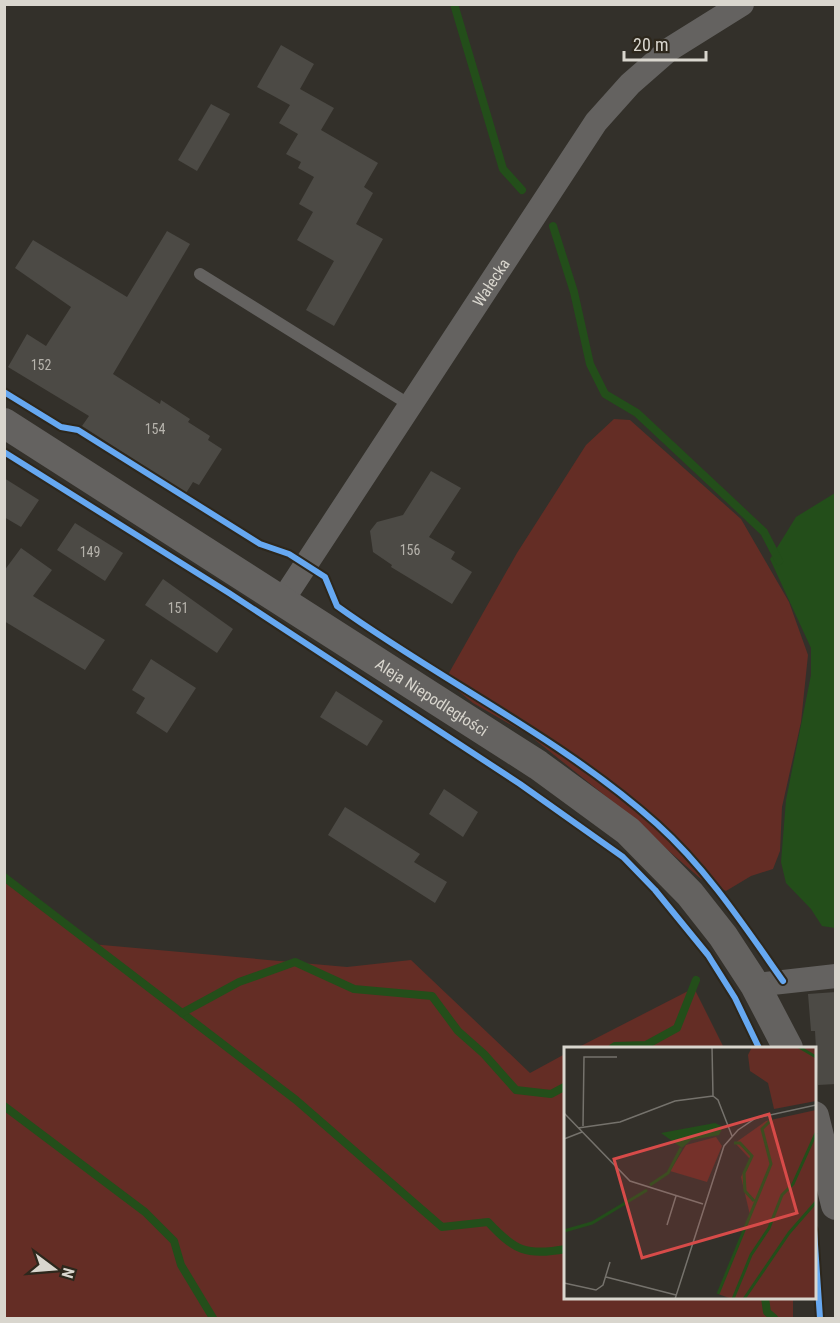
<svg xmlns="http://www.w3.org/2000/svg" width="840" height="1323" font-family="'Roboto Condensed',sans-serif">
<rect width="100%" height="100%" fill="#33302a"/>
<g fill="#642d25">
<path d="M614,419L630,420L741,519L789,602L808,655L801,722L782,807L780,851L773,869L751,876L726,891L701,879L608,798L529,735L473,703L445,680L517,553L586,445Z"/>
<path d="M4,877L91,944L347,967L411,960L530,1073L565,1054L566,1298H793V1318H5Z"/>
<path d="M694,988L724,1048H577Z"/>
</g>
<path fill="#234e1a" d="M835,493V928L822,926L811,909L786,883L781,862L786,800L811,675V648L770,559L796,517Z"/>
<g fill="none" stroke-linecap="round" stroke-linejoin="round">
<g stroke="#234e1a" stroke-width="8">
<path d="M454,4L503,169L522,190"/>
<path d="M553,226L574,292L590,364L605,394L637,413L730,500L764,532L779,561"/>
<path d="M4,877L296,1100L442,1227L488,1222C515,1251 526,1256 566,1249"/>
<path d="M182,1013L239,982L295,962L354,989L432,996L458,1031L484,1054L516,1090L551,1094L566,1086"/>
<path d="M612,1048L615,1046L646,1045L677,1028L696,980"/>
<path d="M4,1106L145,1212L174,1241L181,1265L213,1318"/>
<path d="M765,1298L767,1312L774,1318"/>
</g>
</g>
<g fill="#4c4a45">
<path d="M281,45L314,64L300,89L334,108L321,130L378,163L364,187L373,193L356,224L383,239L334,326L306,310L334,261L297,240L313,212L299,204L314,177L298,168L301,162L286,154L298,134L279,123L290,105L257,87Z"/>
<path d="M211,104L230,114L197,171L178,160Z"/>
<path d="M167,231L190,244L113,374L160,404L161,400L190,419L188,422L210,436L208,440L222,449L199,485L193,482L186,493L82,426L89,416L8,367L27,334L46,346L71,307L15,268L33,240L127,297Z"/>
<path d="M431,471L461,488L429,537L455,552L451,559L472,572L452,604L391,567L392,565L373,552L370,531L377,522L403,515Z"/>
<path d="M4,478L39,500L21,527L4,517Z"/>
<path d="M75,523L123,553L105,581L57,550Z"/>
<path d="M21,548L52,570L33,596L105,640L85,670L4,621V571Z"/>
<path d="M163,579L233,629L217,653L145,605Z"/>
<path d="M151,659L196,688L167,733L136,713L145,698L132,690Z"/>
<path d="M336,691L383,721L367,746L320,717Z"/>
<path d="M444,789L478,812L463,837L429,814Z"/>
<path d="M345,807L420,854L414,862L447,882L435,903L328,835Z"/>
<path d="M836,992V1084L818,1085L815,1031H811L808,994Z"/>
</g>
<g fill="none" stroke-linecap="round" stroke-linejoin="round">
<path stroke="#646260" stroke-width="12" d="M200,274L410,405"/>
<g stroke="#646260" stroke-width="24">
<path id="s1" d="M282,601L596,122L630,84L670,49L742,4"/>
<path d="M755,985L836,976"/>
</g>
<g stroke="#646260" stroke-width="30">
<path id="s2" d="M4,423L538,765L628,831L690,894L723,936L755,985L788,1048"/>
<path d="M814,1116L836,1205"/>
</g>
<defs>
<g id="cycleway">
<path d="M4,392L61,427L78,430L260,544L289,554L325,577L337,606C441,681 561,738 657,824C707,869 745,927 783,981"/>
<path d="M4,452L229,593L520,784L623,857L655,890L708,955L735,998L759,1048"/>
<path d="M814,1230L820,1318"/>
</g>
</defs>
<use href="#cycleway" stroke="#2d271c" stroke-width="10"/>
<use href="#cycleway" stroke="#66a8f1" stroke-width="6"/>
</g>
<g text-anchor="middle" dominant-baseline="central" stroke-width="5" stroke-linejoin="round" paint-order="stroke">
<g font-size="14" fill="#b6b3ac">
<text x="41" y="365">152</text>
<text x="155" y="429">154</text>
<text x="410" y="550">156</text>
<text x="90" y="552">149</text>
<text x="178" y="608">151</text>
</g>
<g font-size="16" fill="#d9d6ce" stroke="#2d271c">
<text stroke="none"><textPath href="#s1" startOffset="381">Wałecka</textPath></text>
<text stroke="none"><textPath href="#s2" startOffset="508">Aleja Niepodległości</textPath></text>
</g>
</g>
<g transform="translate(564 1047)">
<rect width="252" height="252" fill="#33302a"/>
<path d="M188,0H252V54L210,62L204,36L186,24L184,8ZM252,63V252H168L154,247L186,168L177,130L186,112L171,96L202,74ZM152,90L158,99L143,135L106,124L122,98Z" fill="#642d25"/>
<path d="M151,76L159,80L155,88L127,93L118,101L97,86Z" fill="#234e1a"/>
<path fill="none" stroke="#234e1a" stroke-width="3" d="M235,0L252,10M170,96H176L188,109L180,126L181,144L190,154M86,138L104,126L117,101M0,184L28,176L83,143M154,247L207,117L198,82L208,72M169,252L187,208L205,181L218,148L229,137L252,86M180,252L225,186L252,155"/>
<path fill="none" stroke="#75726c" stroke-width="1.5" d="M148,0L149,49L154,53L168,89M0,66L66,134L139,157M19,79L20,10H53M14,81L56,75L111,54L149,49M0,92L18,85M103,178L112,149M42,230L112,248M0,236L32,243L39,238L46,215M111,252L160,99L174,83L192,71L252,58"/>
<path fill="#d74b49" fill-opacity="0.15" stroke="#d74b49" stroke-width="3" d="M205,67L233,166L78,211L50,112Z"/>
<rect width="252" height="252" fill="none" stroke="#d9d6ce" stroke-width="3"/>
</g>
<rect width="840" height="1323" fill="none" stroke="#d9d6ce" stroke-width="12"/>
<g transform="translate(54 1269) rotate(106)" stroke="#2d271c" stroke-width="4.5" paint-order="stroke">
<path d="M0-4.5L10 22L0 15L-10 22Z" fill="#d9d6ce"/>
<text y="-9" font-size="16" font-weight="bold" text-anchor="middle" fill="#d9d6ce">N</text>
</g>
<path d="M624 51v9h82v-9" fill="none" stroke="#d9d6ce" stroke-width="3"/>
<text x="633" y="51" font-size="18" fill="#d9d6ce" stroke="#2d271c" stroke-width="4.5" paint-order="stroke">20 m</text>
</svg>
